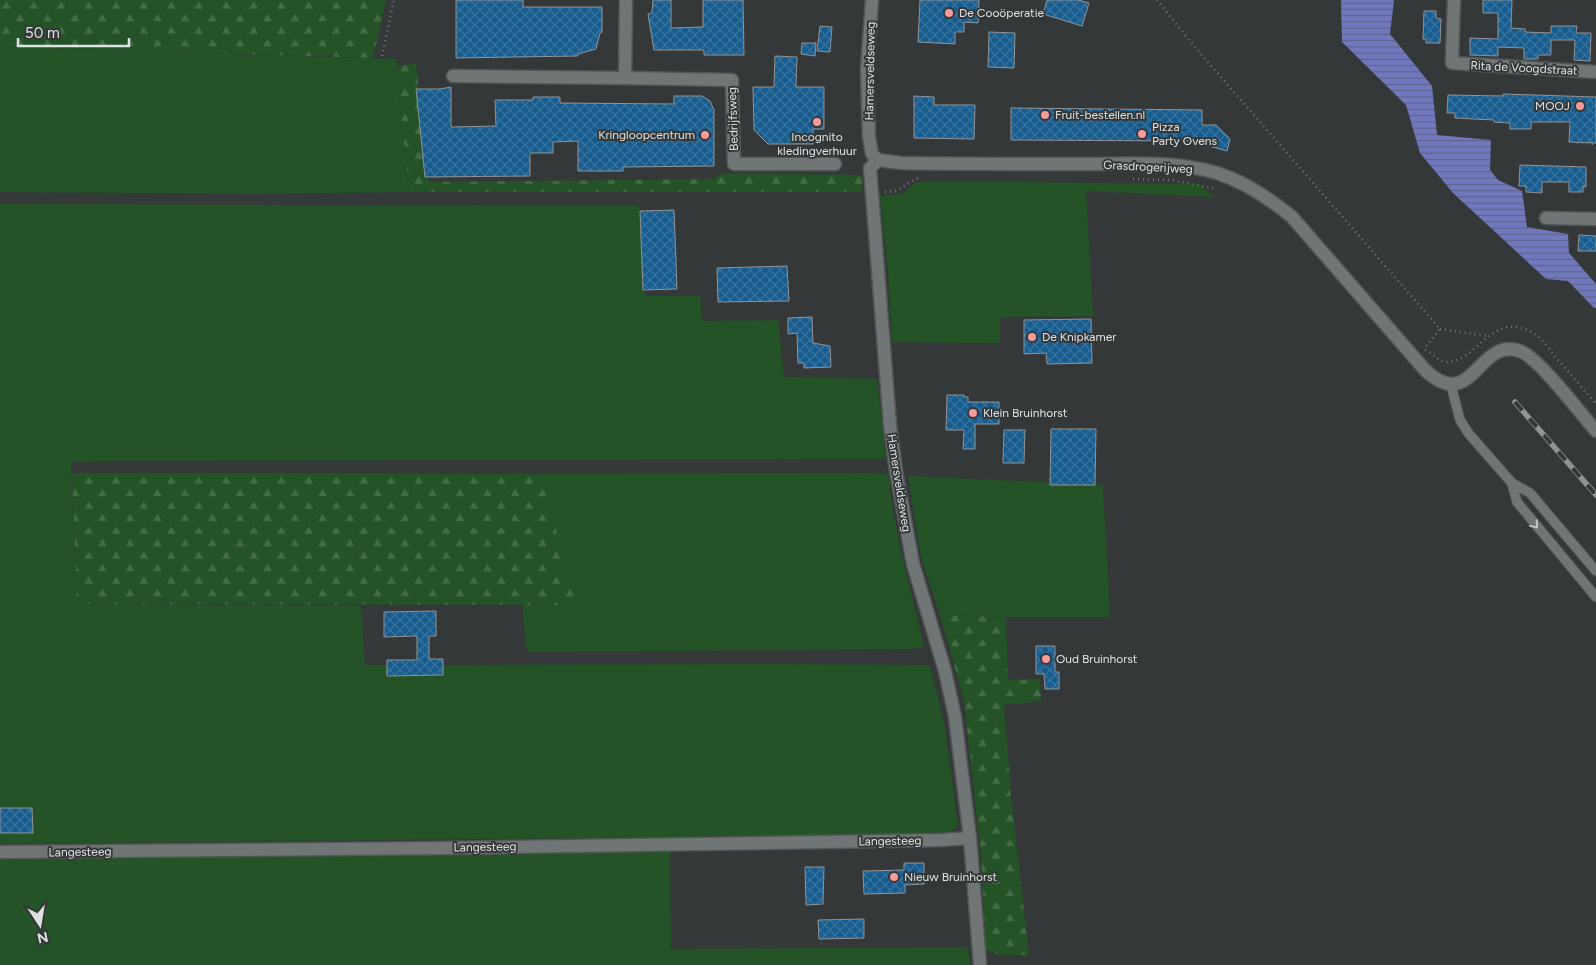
<svg xmlns="http://www.w3.org/2000/svg" width="1596" height="965" font-family="Figtree,sans-serif">
<defs>
<pattern id="forest-firs" width="22" height="20" patternUnits="userSpaceOnUse" patternTransform="scale(1.25)"><rect width="22" height="20" fill="#245327"/><path d="M5 1l3.5 6h-7zM16 11l3.5 6h-7z" fill="#436b46"/></pattern>
<pattern id="water-rules" width="6" height="5" patternUnits="userSpaceOnUse" patternTransform="scale(1.25)"><rect width="6" height="5" fill="#7278bd"/><path d="M0 2.5h6" fill="none" stroke="#5f638d"/></pattern>
<pattern id="building-cross-hatch" width="8" height="8" patternUnits="userSpaceOnUse" patternTransform="scale(1.25)"><rect width="8" height="8" fill="#175c8e"/><path d="M0 0l8 8M0 8l8-8" fill="none" stroke="#38739e"/></pattern>
</defs>
<rect width="100%" height="100%" fill="#343839"/>
<g fill="#245327">
<path d="M0,47L396,59L398,66L396,67L409,192L255,194L0,192Z"/>
<path d="M922,181L1199,184L1214,197L1086,191L1093,316L1000,317V343L892,342L888,272L880,196L902,194L915,183Z"/>
<path d="M0,204L639,206L643,292L647,296H700L702,321L778,320L784,377L877,379L886,459L71,461L77,604L361,605L365,665L767,664L930,665L945,727L958,826L951,832L867,835L0,844Z"/>
<path d="M867,473L888,474C895,533 910,589 924,646L912,649L527,652L522,605H575L541,474Z"/>
<path d="M908,476L1103,485L1110,617H1006L940,615L921,557Z"/>
<path d="M670,851L671,949L968,947L970,965H0V859Z"/>
</g>
<g fill="url(#forest-firs)">
<path d="M0,0H386L373,58L0,47Z"/>
<path d="M416,63L429,182L712,179L725,173L862,175V192H409L396,67Z"/>
<path d="M279,473L541,474L576,605L77,604L72,473Z"/>
<path d="M940,615L1006,617L1008,680L1040,679L1041,701L1004,705L1011,796L1029,955H1000L986,950L981,856L964,700Z"/>
</g>
<path fill="url(#water-rules)" d="M1341,0H1394L1390,34L1432,86L1437,135L1491,140L1490,170L1498,180L1522,191L1527,227L1568,234L1569,253L1596,284V308H1594L1568,281L1546,279L1453,193L1420,153L1406,105L1342,42Z"/>
<g fill="url(#building-cross-hatch)" stroke="#909497">
<path d="M456,0H523V7H602V32L600,33L596,49L578,54V56L456,58Z"/>
<path d="M653,0H671V28L703,27V0H743L744,55H704V50H654L648,14L652,13Z"/>
<path d="M920,0H979L978,23L964,22V32H955V44L918,42Z"/>
<path d="M1047,0H1078L1089,3L1082,26L1043,14Z"/>
<path d="M1483,0H1512L1511,28L1525,29V32L1551,33V26H1577L1576,33H1591L1590,61L1574,60L1575,40H1551V55H1538V59H1524V48L1498,47V56L1470,55V38L1498,39V13H1483Z"/>
<path d="M1424,11H1436V18L1441,19L1440,43H1426V39H1423Z"/>
<path d="M820,26L832,27L830,52L817,51Z"/>
<path d="M989,32L1015,33L1014,68L988,67Z"/>
<path d="M802,43H816L815,56L801,54Z"/>
<path d="M775,56L797,57L796,87H824V129H813V144H768L754,130L753,87H774Z"/>
<path d="M451,87V127L496,126L495,100H533V97H560V103L674,104V96H702L710,101L714,110V166L623,167V171H578V141L553,142V153H530V176L425,177L416,89H440Z"/>
<path d="M1503,94L1596,97V143L1569,142L1570,122H1531V129H1510V123L1494,122V120L1455,118V113H1447L1448,95L1503,96Z"/>
<path d="M914,96L934,97V105H975L974,139L914,138Z"/>
<path d="M1011,108L1202,110V125H1216L1230,139L1227,151L1191,141L1011,140Z"/>
<path d="M1520,165L1586,167V187L1583,186V192H1569V182H1542V193L1526,192V186H1519Z"/>
<path d="M674,210L677,289L643,290L640,211Z"/>
<path d="M1579,235L1596,236V251H1578Z"/>
<path d="M787,266L789,301L718,302L717,268Z"/>
<path d="M812,317L813,343L830,346L831,367L804,368V363H798L797,333L788,334V318Z"/>
<path d="M1091,319L1092,363L1047,364L1046,353L1024,354V320Z"/>
<path d="M947,395H964V397H968V402H999V424H975V449H963L964,430H946Z"/>
<path d="M1051,429H1096L1095,485H1050Z"/>
<path d="M1004,430H1025L1024,463H1003Z"/>
<path d="M436,611V636H429V659H443V675L387,676V660H417V636L384,637V612Z"/>
<path d="M1036,646H1055V672H1059V689H1045L1044,674H1036Z"/>
<path d="M0,808H32L33,833H0Z"/>
<path d="M904,863H924V884L905,885V893L864,894L863,871L904,870Z"/>
<path d="M805,867H824L823,904L806,905Z"/>
<path d="M864,919V938L819,939L818,920Z"/>
</g>
<g fill="none" stroke-linecap="round" stroke-linejoin="round">
<defs>
<g id="lane">
<path d="M1451,385L1460,420L1469,434L1512,483L1530,493L1596,571"/>
<path d="M1512,483L1517,502L1596,597"/>
</g>
<g id="street">
<path d="M626,0L625,78L732,80L734,164H835"/>
<path d="M1454,0L1452,63L1596,72"/>
<path d="M453,76L625,78"/>
<path d="M1546,218L1596,219"/>
<path d="M0,852L450,848L942,840L970,838"/>
</g>
<g id="secondary">
<path d="M872,0L867,70L869,137L872,154L878,160"/>
<path d="M878,160L901,163C962,164 1023,164 1084,164C1127,164 1174,160 1217,173C1245,182 1269,198 1292,217L1425,370C1473,415 1478,336 1520,351C1539,358 1580,413 1596,431"/>
<path d="M878,160L870,168L890,425L896,471L913,564L945,671L955,717L970,838L980,965"/>
</g>
</defs>
<use href="#lane" stroke="#525657" stroke-width="11"/>
<use href="#street" stroke="#525657" stroke-width="15"/>
<use href="#secondary" stroke="#525657" stroke-width="15"/>
<g stroke="#777a7b" stroke-width="2.5" stroke-dasharray="1 4" stroke-linecap="butt">
<path d="M1157,0L1194,46L1440,329L1424,349"/>
<path d="M382,56L394,0"/>
<path d="M1577,143L1596,144"/>
<path d="M1133,179L1172,180L1217,189"/>
<path d="M885,192C901,192 904,184 918,178"/>
<path d="M1440,329L1488,336"/>
<path d="M1425,350C1434,353 1437,362 1448,362C1476,362 1495,306 1536,335C1544,341 1550,350 1556,358C1570,373 1583,389 1596,404"/>
</g>
<use href="#lane" stroke="#707576" stroke-width="9"/>
<use href="#street" stroke="#707576" stroke-width="12"/>
<use href="#secondary" stroke="#707576" stroke-width="12"/>
<defs>
<path id="rail" d="M1515,402L1596,495"/>
</defs>
<use href="#rail" stroke="#909495" stroke-width="5.5"/>
<use href="#rail" stroke="#343839" stroke-width="4" stroke-dasharray="11" stroke-linecap="butt"/>
</g>
<defs><path id="oneway-chevron" d="M-2-3.5L2.5 0L-2 3.5" fill="none" stroke-width="1.6" stroke-linecap="round" stroke-linejoin="round" transform="scale(1.25)"/></defs>
<use stroke="#c3c7c8" href="#oneway-chevron" transform="translate(1535 525) rotate(50)"/>
<g fill="#f59b9b" stroke="#343839" stroke-width="2">
<circle cx="949" cy="13" r="5"/>
<circle cx="1580" cy="106" r="5"/>
<circle cx="1045" cy="115" r="5"/>
<circle cx="817" cy="122" r="5"/>
<circle cx="1142" cy="134" r="5"/>
<circle cx="705" cy="135" r="5"/>
<circle cx="1032" cy="337" r="5"/>
<circle cx="973" cy="413" r="5"/>
<circle cx="1046" cy="659" r="5"/>
<circle cx="894" cy="877" r="5"/>
</g>
<g text-anchor="middle" dominant-baseline="central" stroke-width="4" stroke-linejoin="round" paint-order="stroke">
<g font-size="12" fill="#dfe2e3" stroke="#343839" text-anchor="start">
<text x="959" y="13">De Cooöperatie</text>
<text x="1570" y="106" text-anchor="end">MOOJ</text>
<text x="1055" y="115">Fruit-bestellen.nl</text>
<text x="1152" y="127">Pizza<tspan x="1152" dy="14">Party Ovens</tspan></text>
<text x="695" y="135" text-anchor="end">Kringloopcentrum</text>
<text x="817" y="137" text-anchor="middle">Incognito<tspan x="817" dy="14">kledingverhuur</tspan></text>
<text x="1042" y="337">De Knipkamer</text>
<text x="983" y="413">Klein Bruinhorst</text>
<text x="1056" y="659">Oud Bruinhorst</text>
<text x="904" y="877">Nieuw Bruinhorst</text>
</g>
<g font-size="12" fill="#dfe2e3" stroke="#343839">
<text transform="translate(1524 68) rotate(3)">Rita de Voogdstraat</text>
<text transform="translate(870 71) rotate(-89)">Hamersveldseweg</text>
<text transform="translate(733 119) rotate(-92)">Bedrijfsweg</text>
<text transform="translate(1148 167) rotate(3)">Grasdrogerijweg</text>
<text transform="translate(899 483) rotate(81)">Hamersveldseweg</text>
<text transform="translate(890 841) rotate(-1)">Langesteeg</text>
<text transform="translate(485 847) rotate(-1)">Langesteeg</text>
<text transform="translate(80 852) rotate(-1)">Langesteeg</text>
</g>
</g>
<g transform="translate(40 925) rotate(168)" stroke="#343839" stroke-width="4" paint-order="stroke">
<path d="M0-4L9 19L0 12L-9 19Z" fill="#dfe2e3"/>
<text y="-8" font-size="14" font-weight="bold" text-anchor="middle" fill="#dfe2e3">N</text>
</g>
<path d="M18 38v8h111v-8" fill="none" stroke="#dfe2e3" stroke-width="2.5"/>
<text x="25" y="38" font-size="15" fill="#dfe2e3" stroke="#343839" stroke-width="4" paint-order="stroke">50 m</text>
</svg>
